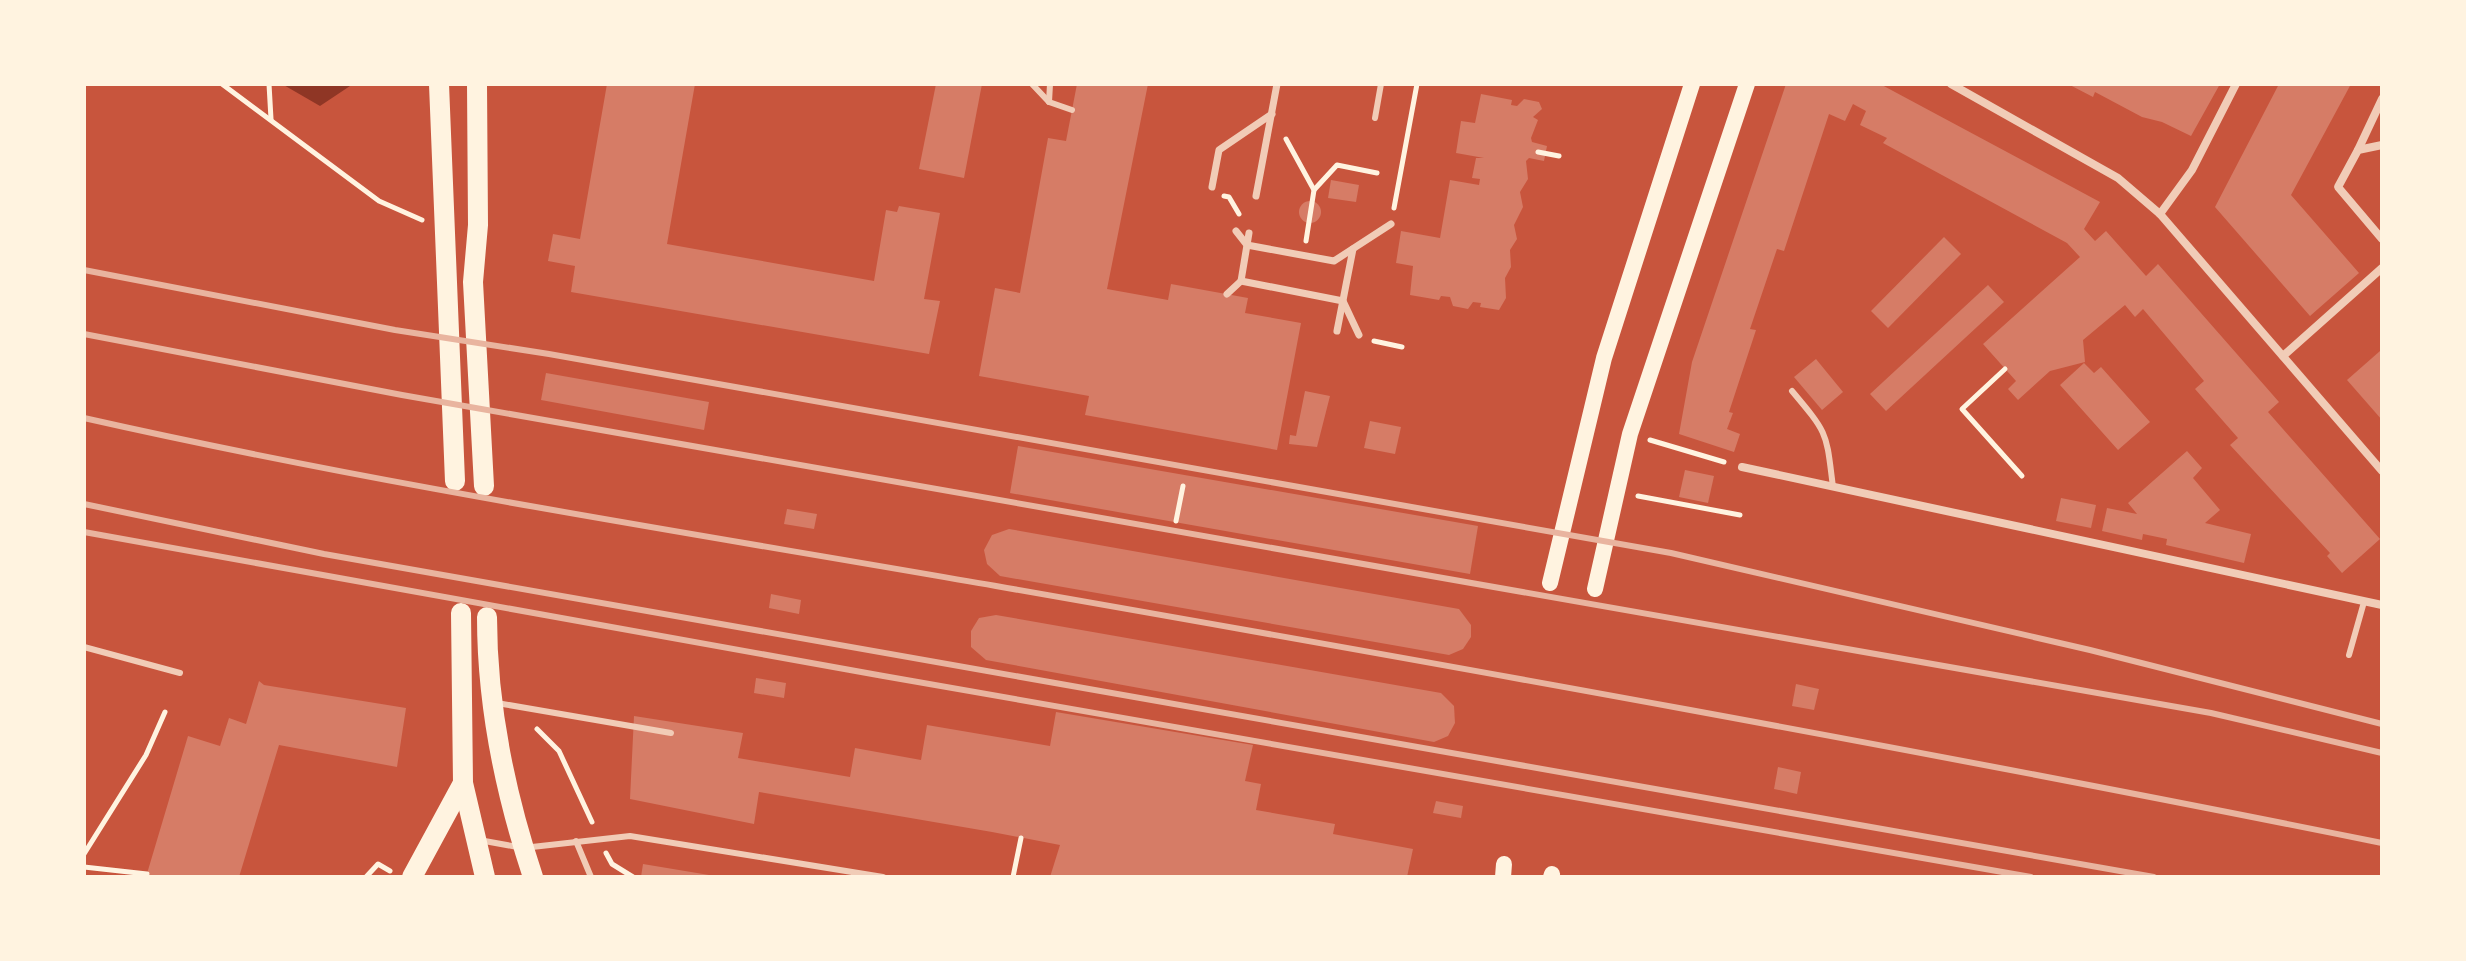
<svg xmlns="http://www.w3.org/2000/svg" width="2466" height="961" font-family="'Space Grotesk',sans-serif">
<rect width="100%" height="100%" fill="#c8553d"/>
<path fill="#8f3625" d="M282,84H353L320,106Z"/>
<g fill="#d67c66">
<path d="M607,84H695L667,244L874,281L886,210L897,212L899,206L940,213L924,299L940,301L929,354L571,292L575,266L548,261L553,234L580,239Z"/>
<path d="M936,84H982L964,178L919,169Z"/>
<path d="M1077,84H1148L1107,289L1168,300L1171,284L1248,298L1245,313L1301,323L1277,450L1085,415L1089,396L979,376L995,288L1020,293L1048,138L1066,141Z"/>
<path d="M1786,84H1880L2100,202L2084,229L2095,241L2106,231L2146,276L2158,264L2279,402L2268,412L2380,539L2342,573L2327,556L2330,553L2230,445L2238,438L2195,389L2204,381L2143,309L2135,317L2125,305L2083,340L2085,362L2050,371L2018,400L2008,389L2016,381L1983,344L2080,257L2067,243L1883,143L1887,138L1860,125L1866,111L1853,104L1845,121L1829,114L1784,251L1777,249L1750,329L1756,330L1729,412L1733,413L1727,429L1740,434L1734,452L1679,434L1692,362Z"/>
<path d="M2068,84H2220L2191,136L2162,122L2142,117L2095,92L2093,97Z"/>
<path d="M2279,84H2351L2291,195L2359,273L2310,316L2215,207Z"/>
<path d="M1481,94L1512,100L1511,105L1517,106L1524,99L1539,102L1542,109L1533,117L1538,120L1531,138L1532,142L1547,146L1544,161L1529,158L1526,161L1528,179L1520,192L1523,207L1514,225L1517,239L1510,250L1511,267L1505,278L1506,298L1499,310L1480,307L1481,303L1473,302L1468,309L1453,306L1450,297L1441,296L1439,300L1410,295L1413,266L1396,263L1401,231L1440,238L1450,180L1479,185L1480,179L1472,178L1476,158H1484L1456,153L1461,121L1475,123Z"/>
<path d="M1331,180L1359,185L1356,202L1328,198Z"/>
<circle cx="1310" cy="212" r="11"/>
<path d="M1944,237L1961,254L1888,328L1871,311Z"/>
<path d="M1988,285L2004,302L1886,411L1870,394Z"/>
<path d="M2380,351L2382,353V420L2347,380Z"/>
<path d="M1816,359L1843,392L1822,410L1794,377Z"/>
<path d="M2084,363L2094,373L2101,367L2150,422L2118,450L2060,385Z"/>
<path d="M546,373L709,402L704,430L541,400Z"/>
<path d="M1305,391L1330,396L1317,447L1289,444L1290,435L1296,436Z"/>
<path d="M1370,421L1401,427L1395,454L1364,448Z"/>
<path d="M1018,446L1478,526L1470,574L1010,493Z"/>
<path d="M2187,451L2202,468L2193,478L2220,510L2205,523L2251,534L2244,563L2166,545L2167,539L2143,534L2142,540L2102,531L2107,508L2137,514L2128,503Z"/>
<path d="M1685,470L1714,476L1708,503L1679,497Z"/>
<path d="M2061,498L2096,505L2091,528L2056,521Z"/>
<path d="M787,509L817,514L814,529L784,524Z"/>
<path d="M1009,529L1459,609L1471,625V637L1463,649L1449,655L1000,576L987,564L984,550L992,535Z"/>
<path d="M771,594L801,600L799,614L769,608Z"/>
<path d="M996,615L1441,693L1454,706L1455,723L1448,736L1434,742L986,660L971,647V631L979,618Z"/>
<path d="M756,678L786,683L784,698L754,693Z"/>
<path d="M259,681L264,685L406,708L397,767L279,745L239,877H146L188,736L220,746L229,718L246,724Z"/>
<path d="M1796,684L1819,689L1814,710L1792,706Z"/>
<path d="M1056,712L1253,745L1245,781L1261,784L1256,810L1335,824L1333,834L1413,849L1407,877H1050L1060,845L992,832L759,792L754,824L630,799L634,716L743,733L738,758L850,777L855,748L921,760L927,725L1050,746Z"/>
<path d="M1778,767L1801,772L1797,794L1774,789Z"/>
<path d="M1436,801L1463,806L1461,818L1433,813Z"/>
<path d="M643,864L709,875L708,877H641Z"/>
</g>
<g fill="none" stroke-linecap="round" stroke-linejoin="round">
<g stroke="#fff3e0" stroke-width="5">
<path d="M222,84L379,201L422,220"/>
<path d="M269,84L271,119"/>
<path d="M1286,139L1314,190L1306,241"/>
<path d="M1538,152L1559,156"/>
<path d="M1314,190L1337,165L1377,173"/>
<path d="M1224,196L1229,197L1239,214"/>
<path d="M1394,208L1417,84"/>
<path d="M1374,341L1402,347"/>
<path d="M2005,369L1962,409L2022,476"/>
<path d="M1650,440L1724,462"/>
<path d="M1638,496L1740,515"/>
<path d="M1176,521L1183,486"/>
<path d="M537,729L559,751L592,822"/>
<path d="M606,853L612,864L633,877"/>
<path d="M84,854L146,755L165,712"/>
<path d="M84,867L147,874"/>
<path d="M366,877L378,864L390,871"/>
<path d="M1013,877L1021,838"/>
</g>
<g stroke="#f1ccb7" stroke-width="6">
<path d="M1032,84L1049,102L1072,110"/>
<path d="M1049,102L1050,84"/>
<path d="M1375,118L1381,84"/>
<path d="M1792,391C1829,435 1826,432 1833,487"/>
<path d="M84,647L180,673"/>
<path d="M2349,655L2364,602"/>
<path d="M497,703L671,733"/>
<path d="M479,840L523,848L630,836L883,877"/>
<path d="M576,841L591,877"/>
</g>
<g stroke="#f1ccb7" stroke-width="7">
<path d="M1212,187L1219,150L1272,114"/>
<path d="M1256,196L1277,84"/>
<path d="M1236,231L1247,245L1334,261L1391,224"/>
<path d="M1241,281L1343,301L1359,335"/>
<path d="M1227,294L1241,281L1249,233"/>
<path d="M1337,331L1353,249"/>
</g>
<g stroke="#f1ccb7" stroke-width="8">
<path d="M1951,84L2118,178L2160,214L2382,471"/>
<path d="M2382,145L2358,150L2338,187L2382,239"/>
<path d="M2358,150L2382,99"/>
<path d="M2160,214L2192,170L2236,84"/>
<path d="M2283,356L2382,268"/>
<path d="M1742,467L2382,605"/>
</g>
<g stroke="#fff3e0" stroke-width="16">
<path d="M1550,583L1604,358L1692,84"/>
<path d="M1595,589L1630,434L1747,84"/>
<path d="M1503,877L1504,864"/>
<path d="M1551,877L1552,874"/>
</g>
<g stroke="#fff3e0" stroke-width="20">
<path d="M439,84L455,481"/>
<path d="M477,84L478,225L473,282L484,486"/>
<path d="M461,613L463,783L485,877"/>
<path d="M487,617C487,705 505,793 533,877"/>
<path d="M412,877L463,783"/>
</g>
<g stroke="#e9b49f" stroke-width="6">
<path d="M84,270L395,330L549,354L1671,553L2090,650L2382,724"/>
<path d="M84,334L402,395L2211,713L2382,753"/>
<path d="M84,418C385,486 692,533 996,586C1459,667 1922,750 2382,843"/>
<path d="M84,504L324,554L2154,877"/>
<path d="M84,532C732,653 1382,761 2031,877"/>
</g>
</g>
<rect width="2466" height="961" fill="none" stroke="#fff3e0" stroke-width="172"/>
</svg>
